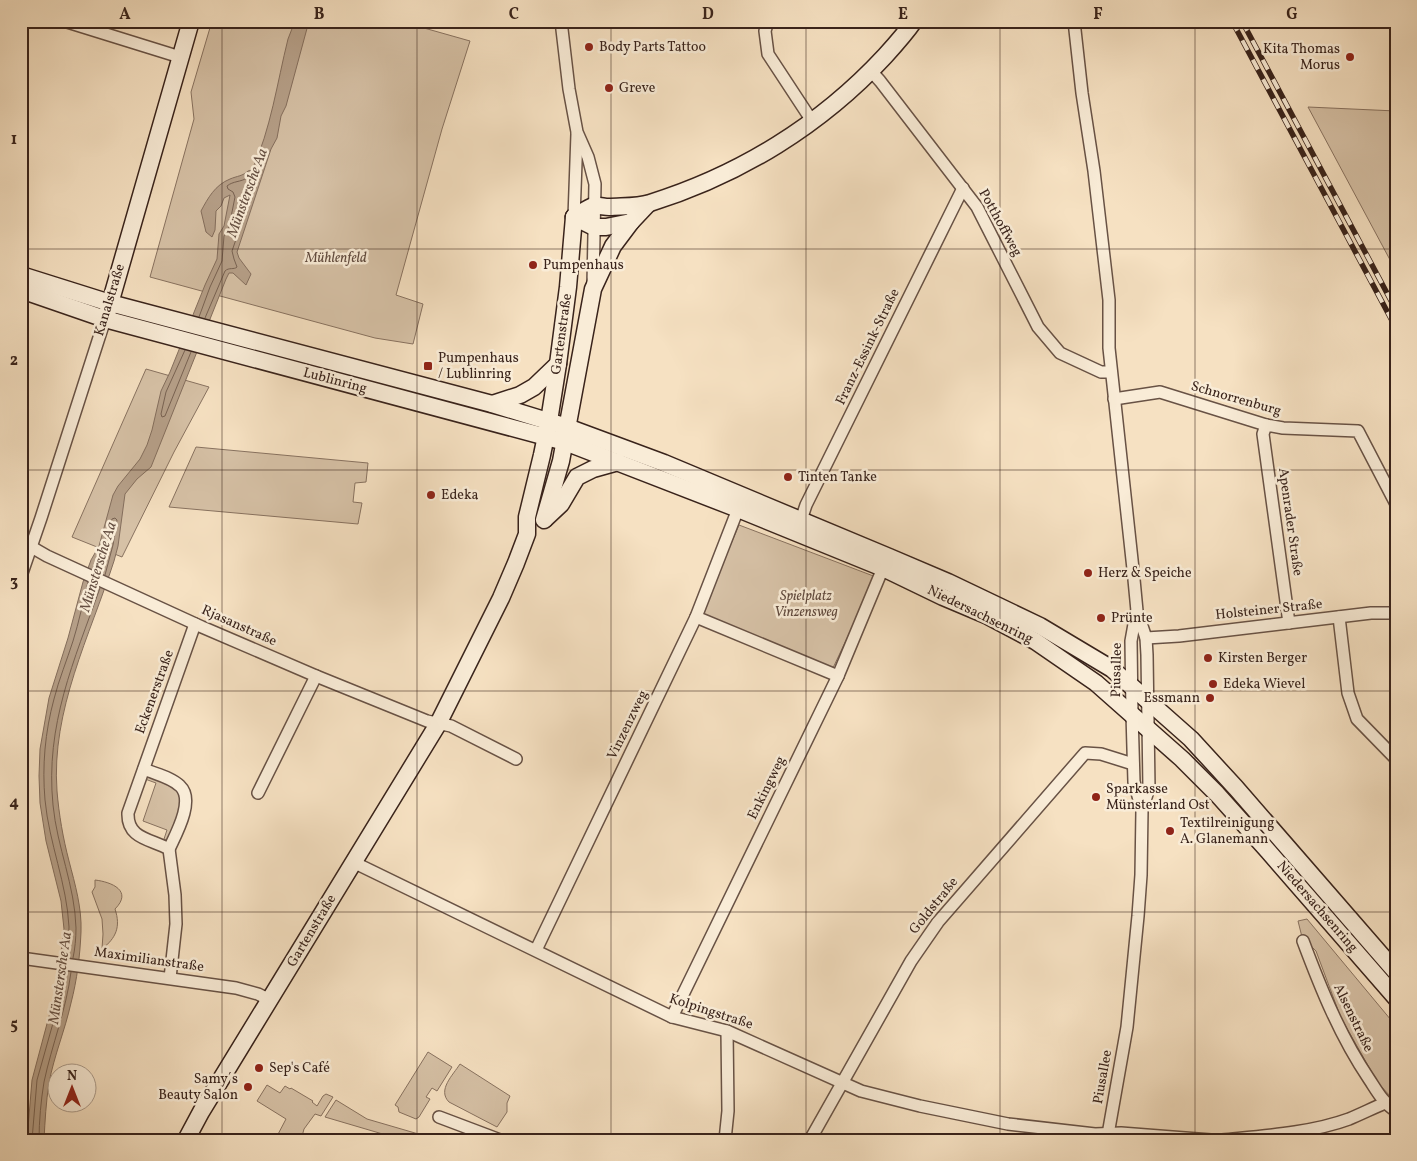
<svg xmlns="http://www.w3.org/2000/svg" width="1417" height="1161" font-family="Vollkorn,serif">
<rect width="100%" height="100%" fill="#f6e1c2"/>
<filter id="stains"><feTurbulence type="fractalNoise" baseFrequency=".004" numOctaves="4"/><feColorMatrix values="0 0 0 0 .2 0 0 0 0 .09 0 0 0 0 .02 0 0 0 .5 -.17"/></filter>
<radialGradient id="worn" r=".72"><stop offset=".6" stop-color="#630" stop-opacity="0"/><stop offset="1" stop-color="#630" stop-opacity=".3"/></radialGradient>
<g fill="#d6c1a6" stroke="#887260">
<path d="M212,21H425L424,28L470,41L442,129L396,295L423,304L413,344L375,338L150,277L194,119L191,92Z"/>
<path d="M1308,107L1396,111V271Z"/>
<path d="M146,369L209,387L174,452L122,557L72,537Z"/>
<path d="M196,447L368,463L366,482L355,483L353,502L362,503L358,524L169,507Z"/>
<path d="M739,525L876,577L832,670L700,615Z"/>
<path d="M147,775L174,786L181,798L179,810L168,841L164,839L167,830L143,821L156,783L145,779Z"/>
<path d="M95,880C112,882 133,891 115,909C121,927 116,938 102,949L103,934L102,919L92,892L95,887Z"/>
<path d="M1307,919L1396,1026V1099L1391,1097L1378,1083L1341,1018L1316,951L1302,937L1298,921Z"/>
<path d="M428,1052L452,1067L437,1091L432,1088L426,1097L430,1099L419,1117L416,1119L399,1112L398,1107L395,1105Z"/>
<path d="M460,1064L510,1096L507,1103V1112L497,1127L449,1102C437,1090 453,1075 460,1064Z"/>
<path d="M267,1085L280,1093L285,1086L290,1089L291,1088L313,1101L312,1102L317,1106L323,1096L326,1094L333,1097L321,1116L315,1114L304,1129L301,1140H275L286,1119L257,1101Z"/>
<path d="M336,1100L367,1119L439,1140H403L325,1117Z"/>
</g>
<path fill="#b6a089" stroke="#846e5d" d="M295,21H309L286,106L281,116L277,138L271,149L237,252L239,258L251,274L246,285L233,273H229L226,279L151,467L137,479L125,494L118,546L114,561C90,636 51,710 57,791C59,815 63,838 69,861C75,884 82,908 81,932C80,956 77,980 71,1003C65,1030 54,1056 49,1083C46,1102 45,1121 44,1140H27L32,1080L56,990L64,929L61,901L46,841L40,803L39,776L40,749L49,698L68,638L83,582L91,560L99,546L113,495L118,486L140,459L147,445L152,430L161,391L170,372L205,285L217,259L219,234L224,226L230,195L224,198L221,206L216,211L215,230L212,237L206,232L201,211C208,198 215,185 230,179C237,176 243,176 248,171L252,170C271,129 277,83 288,39C290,33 293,27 295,21Z"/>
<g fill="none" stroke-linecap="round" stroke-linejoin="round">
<g stroke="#786252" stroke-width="1">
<path d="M199,317L210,287L222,261L224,236L229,227L235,197L233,192L228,189L227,186C233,181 241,182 247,178C254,174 246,176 255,175L257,178L232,251L234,259L237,267C234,270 229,267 225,271L205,318"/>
<path d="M185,350L166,392L161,414L162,417L165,416L191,352"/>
<path d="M93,569L103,547L112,519L115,518L117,520L113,545L105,575"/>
<path d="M66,957C67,948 69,937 69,927C67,884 49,843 45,800C42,766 45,732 54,699C59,679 67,660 73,641C79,622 83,602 88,582"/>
<path d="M73,958C75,949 76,938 76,928C75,886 57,847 53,805C45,725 74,661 100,588"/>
<path d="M32,1140L37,1080L57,1009L64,971"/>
<path d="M39,1140C39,1121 41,1100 44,1082C52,1044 66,1011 71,972"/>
</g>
<defs>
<g id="street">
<path d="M64,21L180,57"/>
<path d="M561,21L569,89L577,132L588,157L595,184L593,285"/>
<path d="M768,21L765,31L768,54L812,121"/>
<path d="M1074,21L1082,93L1094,171L1109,300V348L1133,569L1137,611L1146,638L1147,655L1149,788L1142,810L1141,875L1138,916L1127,1027L1107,1140"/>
<path d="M871,71L880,81L977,207L1038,327L1060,353L1101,372H1111"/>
<path d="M574,217L577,134"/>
<path d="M1114,399L1160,392L1266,425L1283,428L1358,431L1396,504"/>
<path d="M1266,425L1263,434L1289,623"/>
<path d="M801,520L806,505L963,188"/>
<path d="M21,541L47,556L202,627L316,676L427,721L451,726L516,759"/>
<path d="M21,576L41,518L105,319"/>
<path d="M1136,613L1131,641L1132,714L1134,782L1142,810"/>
<path d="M696,617L838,676"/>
<path d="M1339,617L1348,693L1357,719L1396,759"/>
<path d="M1146,638L1179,636L1371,613H1396"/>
<path d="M144,769C155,774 171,777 180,786C195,800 176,834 169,849"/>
<path d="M258,793L316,676"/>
<path d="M353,862L672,1017L727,1031L861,1091L920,1106L1008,1124L1095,1134L1121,1133L1211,1140"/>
<path d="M1303,941C1321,989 1340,1036 1369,1079C1377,1091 1383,1103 1396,1111"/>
<path d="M536,950L696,617L738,509"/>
<path d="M21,958L236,988L258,994L270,1000"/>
<path d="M170,978L176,924L175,895L169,849C151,839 127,839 128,813L195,624"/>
<path d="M672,1017L838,676L883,568"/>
<path d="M439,1117L500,1140"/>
<path d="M725,1140L728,1111L727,1031"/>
<path d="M810,1140L911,961L938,922L1085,753L1101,754L1133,764"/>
<path d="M1222,1140C1262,1136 1311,1133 1349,1119C1361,1114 1373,1108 1385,1103"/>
</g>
<g id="secondary">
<path d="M574,217C580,214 587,208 594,206C598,205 604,207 609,207C622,206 638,207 650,203C740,175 821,125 885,56C895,45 905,34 914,21"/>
<path d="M574,217L594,227H606L631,222"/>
<path d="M21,275L110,303L492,404L567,427L664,463L889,557L948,582L1040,626L1112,669L1191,739L1236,788L1396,972"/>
<path d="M21,290L105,319L565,442L738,509L883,568L943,597L988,616L1035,641L1096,683L1182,759L1217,794L1268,851L1396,998"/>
<path d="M107,314L191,21"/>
<path d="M492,404L520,395L534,387L558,364"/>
<path d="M545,519L561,504L577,477L593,469L618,462"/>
<path d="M544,520L561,461L593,289L613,246L631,222L648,204"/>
<path d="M186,1140L201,1112L438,724L501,598L516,563L527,534V517L542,455L549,421L558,364L568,287L574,217"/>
</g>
</defs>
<use href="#street" stroke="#685245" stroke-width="14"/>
<use href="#secondary" stroke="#39231b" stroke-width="19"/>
<use href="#street" stroke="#f9ecd7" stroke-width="11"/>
<use href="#secondary" stroke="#f9ecd7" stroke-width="16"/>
<defs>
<g id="rail">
<path d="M1232,21L1396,328"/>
<path d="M1242,21L1396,310"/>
</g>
</defs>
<use href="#rail" stroke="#39231b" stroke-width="5.5"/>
<use href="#rail" stroke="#f9ecd7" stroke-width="4" stroke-dasharray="11" stroke-linecap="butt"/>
</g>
<path fill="none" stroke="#39231b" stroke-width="1" stroke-opacity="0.55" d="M222,21V1140M417,21V1140M611,21V1140M806,21V1140M1000,21V1140M1195,21V1140M21,249H1396M21,470H1396M21,691H1396M21,912H1396"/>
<g fill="#8f2418" stroke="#f9ecd7" stroke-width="2">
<circle cx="589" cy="47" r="5"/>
<circle cx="1350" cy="57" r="5"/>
<circle cx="609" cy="88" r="5"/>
<circle cx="533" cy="265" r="5"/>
<rect x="423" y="361" width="10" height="10" rx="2.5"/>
<circle cx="788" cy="477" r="5"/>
<circle cx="431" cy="495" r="5"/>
<circle cx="1088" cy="573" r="5"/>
<circle cx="1101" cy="618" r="5"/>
<circle cx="1208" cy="658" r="5"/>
<circle cx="1213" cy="684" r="5"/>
<circle cx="1210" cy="698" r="5"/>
<circle cx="1096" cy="797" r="5"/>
<circle cx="1170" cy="831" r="5"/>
<circle cx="259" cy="1068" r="5"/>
<circle cx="248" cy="1087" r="5"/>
</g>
<g text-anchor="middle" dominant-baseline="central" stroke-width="5" stroke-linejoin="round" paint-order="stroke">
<g font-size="14" fill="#39231b" stroke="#f9ecd7" text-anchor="start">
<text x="599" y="47">Body Parts Tattoo</text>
<text x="1340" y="49" text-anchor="end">Kita Thomas<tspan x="1340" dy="16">Morus</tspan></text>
<text x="619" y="88">Greve</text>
<text x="543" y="265">Pumpenhaus</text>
<text x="438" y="358">Pumpenhaus<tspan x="438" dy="16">/ Lublinring</tspan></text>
<text x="798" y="477">Tinten Tanke</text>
<text x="441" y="495">Edeka</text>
<text x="1098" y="573">Herz &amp; Speiche</text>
<text x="1111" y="618">Prünte</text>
<text x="1218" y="658">Kirsten Berger</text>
<text x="1223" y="684">Edeka Wievel</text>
<text x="1200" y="698" text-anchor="end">Essmann</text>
<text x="1106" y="789">Sparkasse<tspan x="1106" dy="16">Münsterland Ost</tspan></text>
<text x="1180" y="823">Textilreinigung<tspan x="1180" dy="16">A. Glanemann</tspan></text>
<text x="269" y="1068">Sep's Café</text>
<text x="238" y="1079" text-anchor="end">Samy´s<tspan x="238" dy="16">Beauty Salon</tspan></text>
</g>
<g font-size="14" fill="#39231b" stroke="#f9ecd7">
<text transform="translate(1000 223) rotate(61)">Potthoffweg</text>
<text transform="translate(110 300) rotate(-73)">Kanalstraße</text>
<text transform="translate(562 334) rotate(-82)">Gartenstraße</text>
<text transform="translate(868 347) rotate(-64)">Franz-Essink-Straße</text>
<text transform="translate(335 381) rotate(15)">Lublinring</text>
<text transform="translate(1236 399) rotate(16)">Schnorrenburg</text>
<text transform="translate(1290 522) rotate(82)">Apenrader Straße</text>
<text transform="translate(1269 610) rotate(-6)">Holsteiner Straße</text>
<text transform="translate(980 615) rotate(26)">Niedersachsenring</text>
<text transform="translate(239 626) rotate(24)">Rjasanstraße</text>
<text transform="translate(1117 670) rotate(-89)">Piusallee</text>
<text transform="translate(155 692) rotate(-70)">Eckenerstraße</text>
<text transform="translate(628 725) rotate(-64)">Vinzenzweg</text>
<text transform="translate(767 788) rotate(-64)">Enkingweg</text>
<text transform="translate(934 906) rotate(-51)">Goldstraße</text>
<text transform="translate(1317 907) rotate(49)">Niedersachsenring</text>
<text transform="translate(312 931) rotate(-59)">Gartenstraße</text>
<text transform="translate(149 960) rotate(8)">Maximilianstraße</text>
<text transform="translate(711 1012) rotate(18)">Kolpingstraße</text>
<text transform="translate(1353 1018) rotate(64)">Alsenstraße</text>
<text transform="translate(1103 1077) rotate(-80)">Piusallee</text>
</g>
<g font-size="14" font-style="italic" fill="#604a3e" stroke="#f9ecd7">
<text x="336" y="258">Mühlenfeld</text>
<text x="806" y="596">Spielplatz<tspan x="806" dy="16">Vinzensweg</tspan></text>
</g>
<g font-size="15" font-style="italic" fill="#654f42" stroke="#f9ecd7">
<text transform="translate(248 193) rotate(-70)">Münstersche Aa</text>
<text transform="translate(99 567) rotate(-73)">Münstersche Aa</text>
<text transform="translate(61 978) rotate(-82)">Münstersche Aa</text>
</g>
</g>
<rect width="1417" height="1161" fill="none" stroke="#f6e1c2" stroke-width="55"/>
<g transform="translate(72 1088)"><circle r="24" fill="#f9ecd7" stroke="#ac9c8c"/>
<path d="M0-4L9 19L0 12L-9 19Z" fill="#8f2418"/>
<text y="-8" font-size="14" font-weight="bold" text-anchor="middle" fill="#39231b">N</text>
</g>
<rect x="28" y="28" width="1362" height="1106" fill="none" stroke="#39231b" stroke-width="2"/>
<g font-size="16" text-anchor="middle" font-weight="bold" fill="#39231b">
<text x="125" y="19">A</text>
<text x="319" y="19">B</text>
<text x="514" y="19">C</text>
<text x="708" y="19">D</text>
<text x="903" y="19">E</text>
<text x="1098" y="19">F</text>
<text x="1292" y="19">G</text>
<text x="14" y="144">1</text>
<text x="14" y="365">2</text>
<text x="14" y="586">3</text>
<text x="14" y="807">4</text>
<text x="14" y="1029">5</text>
</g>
<rect width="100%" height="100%" filter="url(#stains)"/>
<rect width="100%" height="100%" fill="url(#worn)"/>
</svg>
